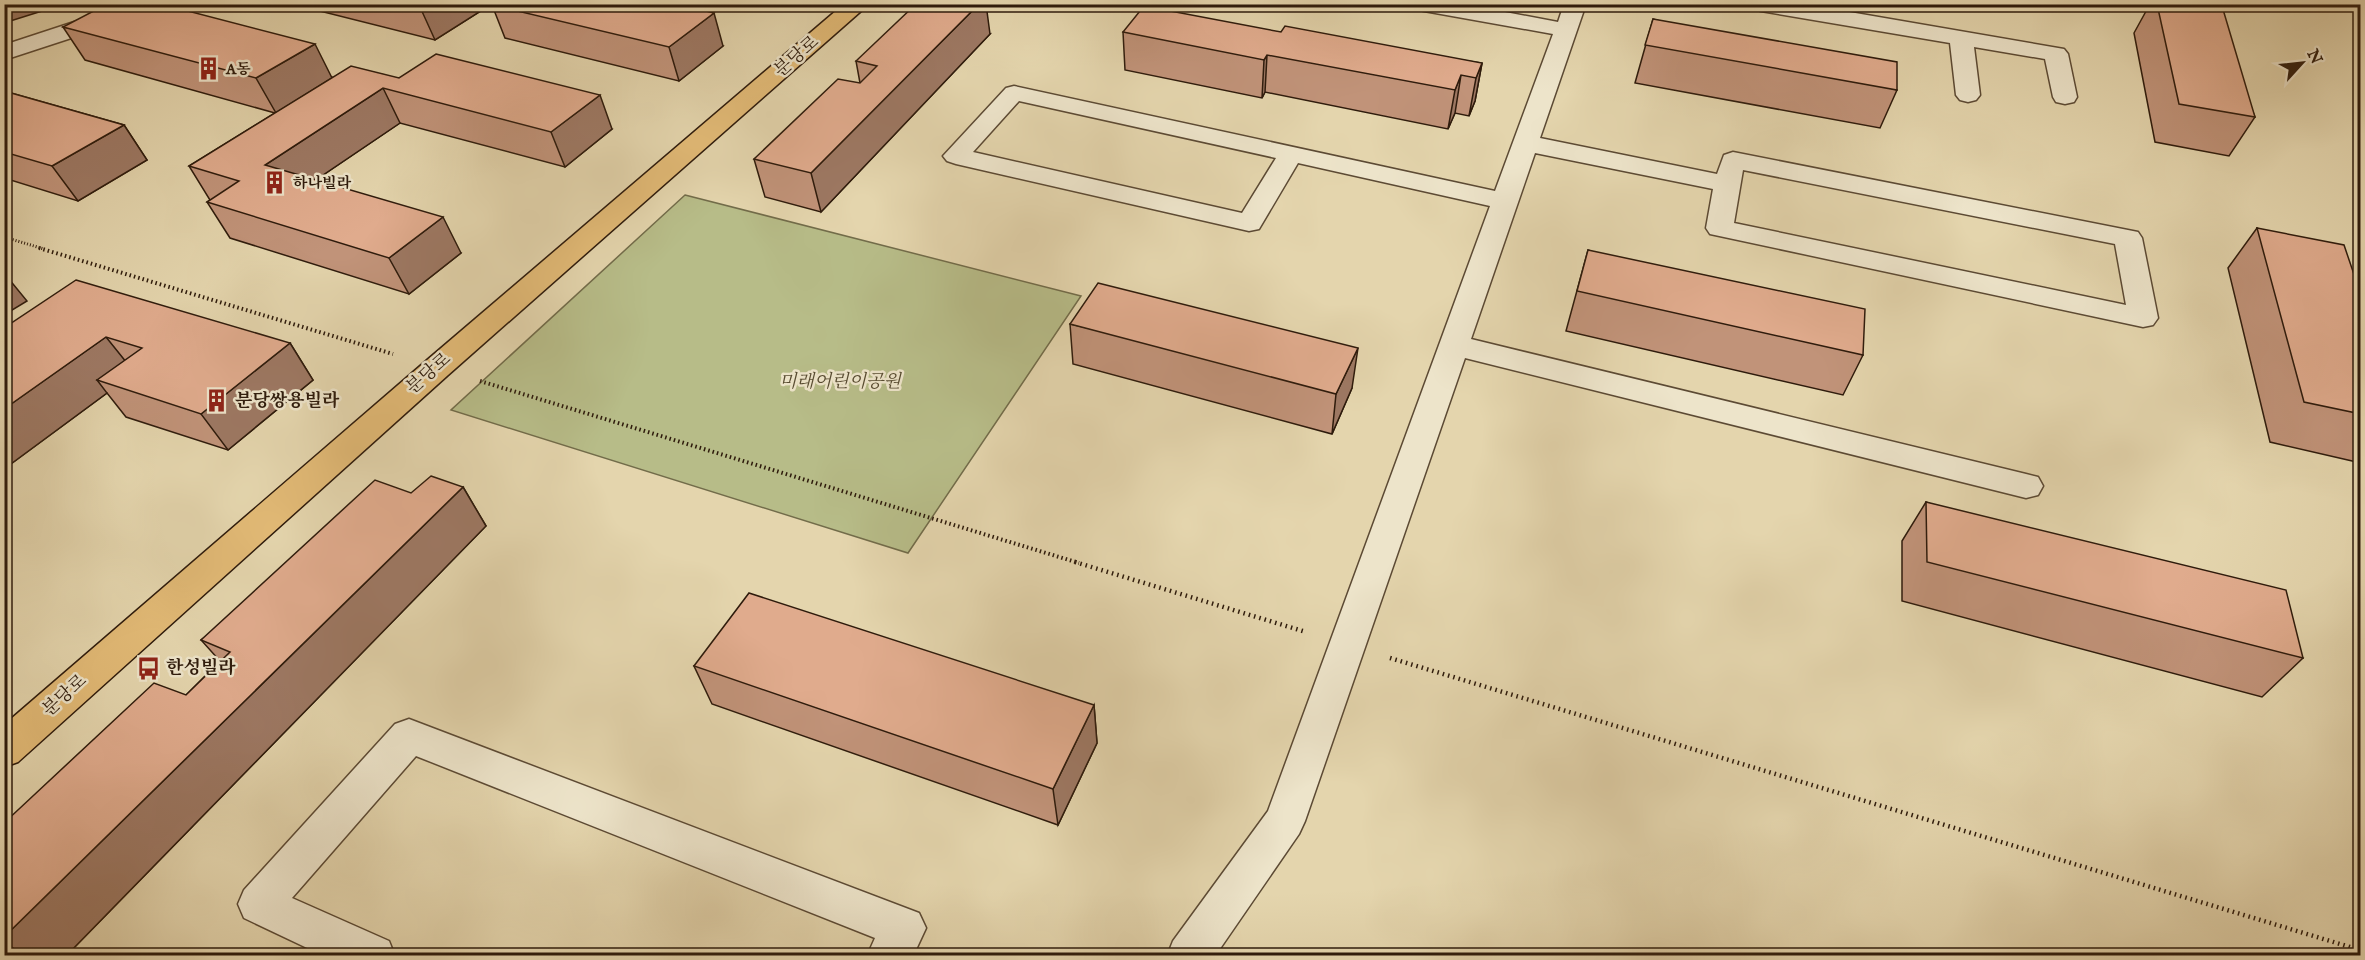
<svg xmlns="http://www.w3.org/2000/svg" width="2365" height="960" font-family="'IM FELL English','Noto Serif KR',serif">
<rect width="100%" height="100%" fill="#e4d5ad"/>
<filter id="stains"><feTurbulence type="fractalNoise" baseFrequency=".00333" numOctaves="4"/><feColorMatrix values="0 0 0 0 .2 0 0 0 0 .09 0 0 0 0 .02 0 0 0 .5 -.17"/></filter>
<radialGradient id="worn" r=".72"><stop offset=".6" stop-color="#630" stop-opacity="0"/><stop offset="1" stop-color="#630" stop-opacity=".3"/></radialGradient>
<path fill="#b7bc88" stroke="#726c4a" stroke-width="1.5" d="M685,195L1081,296L908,553L451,410Z"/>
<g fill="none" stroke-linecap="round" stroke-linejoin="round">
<defs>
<g id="minor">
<path d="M129,4H163L160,9L4,60V45Z"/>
<path d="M1413,4H1463L1558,22L1564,4H1586L1540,138L1717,174L1724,155L1733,152L2138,232L2142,238L2158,318L2153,325L2143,327L1710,234L1706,228L1713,189L1535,153L1471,339L2026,474L2038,477L2043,486L2038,495L2026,498L1465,358L1305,821L1299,834L1215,956H1167L1173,941L1268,811L1490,206L1298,163L1259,229L1249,231L956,164L947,161L943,156L1006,88L1014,86L1495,191L1553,34L1424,11L1416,9ZM1019,101L1276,158L1242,213L973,152ZM1743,170L2115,244L2126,305L1734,223Z"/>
<path d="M1750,4H1803L2064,49L2068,54L2077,97L2074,102L2065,104L2056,102L2053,97L2045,59L1974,47L1980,95L1976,100L1968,102L1960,100L1956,95L1950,43L1761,11L1753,9Z"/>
<path d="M409,719L919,913L926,928L913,956H867L875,938L416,756L292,898L389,941L395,956H324L244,918L238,904L244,890L395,724Z"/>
</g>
<path id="major" d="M844,4H869L448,375L18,762L4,767V725L426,361Z"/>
</defs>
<use href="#minor" stroke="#5c4a34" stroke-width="3"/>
<use href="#major" stroke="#2e1b0c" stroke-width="3"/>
<path stroke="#2e1b0c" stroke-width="3" stroke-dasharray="1 2" stroke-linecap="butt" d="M4,237L44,249"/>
<g stroke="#2e1b0c" stroke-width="4" stroke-dasharray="1.5 3" stroke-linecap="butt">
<path d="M39,248L393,354"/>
<path d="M480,381L1079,563"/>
</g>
<g stroke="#2e1b0c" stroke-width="4.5" stroke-dasharray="1.5 4" stroke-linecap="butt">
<path d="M1075,562L1306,632"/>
<path d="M1390,658L2360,950"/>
</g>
<use href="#minor" fill="#ede4ca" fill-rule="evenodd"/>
<use href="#major" fill="#e2ba76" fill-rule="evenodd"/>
</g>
<g fill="#c19379" stroke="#2e1b0c" stroke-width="1.5">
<path d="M292,4H482L484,9L435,40Z"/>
<path d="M2038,4H2073L2070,10Z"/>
<path d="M2150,4H2210L2255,117L2229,156L2155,142L2134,33Z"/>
<path d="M492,5L723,46L679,81L505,38Z"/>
<path d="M1653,19L1897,90L1880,128L1635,83Z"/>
<path d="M63,27L332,77L399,78L612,129L565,167L400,123L316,180L461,253L409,294L230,238L207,202L210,200L189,166L275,113L85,60Z"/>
<path d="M1123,32H1281L1482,63L1475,101L1469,116L1455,113L1448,129L1265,92L1262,98L1125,70Z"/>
<path d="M990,34L821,212L765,197L754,159L860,83L856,61Z"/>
<path d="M4,91L124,125L147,160L78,201L4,178Z"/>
<path d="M2257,228L2361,295V463L2270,442L2228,268Z"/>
<path d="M1588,250L1863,355L1843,395L1566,331Z"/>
<path d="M1070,324L1352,388L1332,434L1073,364Z"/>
<path d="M4,328L290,343L313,380L228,450L126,417L107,393L4,469Z"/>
<path d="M463,487L486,526L66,956H21L4,946V823L186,695L220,661L201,640L411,493Z"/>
<path d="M1926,502L2303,658L2262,697L1902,601V541Z"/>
<path d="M694,666L1094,705L1097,743L1058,825L712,704Z"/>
</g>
<g fill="#9d7863" stroke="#2e1b0c" stroke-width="1.5">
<path d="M4,4H38L42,11L4,23Z"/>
<path d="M423,4H482L484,9L435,40L420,7Z"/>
<path d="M979,4H986L990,34L821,212L811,173Z"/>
<path d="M714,13L723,46L679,81L669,47Z"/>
<path d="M315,44L332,78L276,113L256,78Z"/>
<path d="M1267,55L1265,92L1262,98L1264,60Z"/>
<path d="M1482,63L1475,101L1469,116L1476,78Z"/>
<path d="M1461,75L1455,113L1448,129L1455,90Z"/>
<path d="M383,88L400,123L286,200L265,165Z"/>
<path d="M600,95L612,129L565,167L551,132Z"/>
<path d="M124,125L147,160L78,201L52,166Z"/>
<path d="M443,217L461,253L409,294L389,258Z"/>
<path d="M4,273L27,301L4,315Z"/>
<path d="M106,337L135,373L97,380L107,393L4,469V409Z"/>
<path d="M290,343L313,380L228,450L201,414Z"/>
<path d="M1358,348L1352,388L1332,434L1336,394Z"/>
<path d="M463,487L486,526L66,956H25L4,942V937Z"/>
<path d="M1094,705L1097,743L1058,825L1053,789Z"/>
</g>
<g fill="#e0ab8d" stroke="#2e1b0c" stroke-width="1.5">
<path d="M107,4H161L315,44L256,78L63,27Z"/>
<path d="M411,4H423L420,7Z"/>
<path d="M678,4L714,13L669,47L492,5Z"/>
<path d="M916,4H979L811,173L754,159L838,79L860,83L877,66L856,61Z"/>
<path d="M2157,4H2210L2222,6L2255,117L2179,104Z"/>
<path d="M1144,6L1281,32L1285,26L1482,63L1476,78L1461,75L1455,90L1267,55L1264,60L1123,32Z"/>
<path d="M1653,19L1897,62V90L1645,45Z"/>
<path d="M436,54L600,95L551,132L383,88L265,165L443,217L389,258L207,202L239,181L189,166L351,66L399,78Z"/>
<path d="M4,91L124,125L52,166L4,152Z"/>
<path d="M2257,228L2344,245L2361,295V414L2304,402Z"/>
<path d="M1588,250L1865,309L1863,355L1577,291Z"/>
<path d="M76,280L290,343L201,414L97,380L142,348L106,337L4,409V328Z"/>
<path d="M1098,283L1358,348L1336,394L1070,324Z"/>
<path d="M431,476L463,487L4,937V823L154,683L186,695L230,652L201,640L375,480L411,493Z"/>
<path d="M1926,502L2286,590L2303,658L1927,562Z"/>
<path d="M749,593L1094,705L1053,789L694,666Z"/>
</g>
<defs>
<symbol id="building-bare" viewBox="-9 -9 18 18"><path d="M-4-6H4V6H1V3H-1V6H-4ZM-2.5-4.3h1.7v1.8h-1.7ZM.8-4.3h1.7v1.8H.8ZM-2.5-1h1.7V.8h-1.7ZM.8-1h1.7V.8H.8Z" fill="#8f2418" stroke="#ede4ca" stroke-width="2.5" paint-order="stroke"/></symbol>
<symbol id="bus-bare" viewBox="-9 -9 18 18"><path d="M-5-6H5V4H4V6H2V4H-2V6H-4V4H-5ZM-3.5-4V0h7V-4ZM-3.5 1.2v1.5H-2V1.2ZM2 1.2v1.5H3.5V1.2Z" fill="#8f2418" stroke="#ede4ca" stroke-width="2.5" paint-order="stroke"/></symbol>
</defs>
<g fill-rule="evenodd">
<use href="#building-bare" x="192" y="52" width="33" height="33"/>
<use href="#building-bare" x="258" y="166" width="33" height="33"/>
<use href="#building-bare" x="200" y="384" width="33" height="33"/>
<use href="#bus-bare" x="132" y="652" width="33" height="33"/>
</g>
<g text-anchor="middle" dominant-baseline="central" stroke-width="5" stroke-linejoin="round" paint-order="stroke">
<g font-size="15" font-weight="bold" fill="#2e1b0c" stroke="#ede4ca" text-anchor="start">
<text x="226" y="69">A동</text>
<text x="293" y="183">하나빌라</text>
</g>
<g font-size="18" fill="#2e1b0c" stroke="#ede4ca">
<text transform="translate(797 57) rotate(-41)">분당로</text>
<text transform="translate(429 374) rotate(-41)">분당로</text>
<text transform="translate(65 696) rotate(-42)">분당로</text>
</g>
<g font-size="18" font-style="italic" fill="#574b31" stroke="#ede4ca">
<text x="840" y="382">미래어린이공원</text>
</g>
<g font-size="18" font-weight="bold" fill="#2e1b0c" stroke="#ede4ca" text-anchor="start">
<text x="235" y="401">분당쌍용빌라</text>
<text x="166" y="668">한성빌라</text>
</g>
</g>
<rect width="2365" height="960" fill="none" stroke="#e4d5ad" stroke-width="24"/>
<rect x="6" y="6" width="2353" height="948" fill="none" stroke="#2e1b0c" stroke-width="3"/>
<rect x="12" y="12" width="2341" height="936" fill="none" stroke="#2e1b0c" stroke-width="1.5"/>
<g transform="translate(2302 63) rotate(63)" stroke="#ede4ca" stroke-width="4.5" paint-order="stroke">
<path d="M0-4.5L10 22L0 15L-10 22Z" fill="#2e1b0c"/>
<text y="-9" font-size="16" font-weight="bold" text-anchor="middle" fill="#2e1b0c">N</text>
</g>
<rect width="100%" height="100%" filter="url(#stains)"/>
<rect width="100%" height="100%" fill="url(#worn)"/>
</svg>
